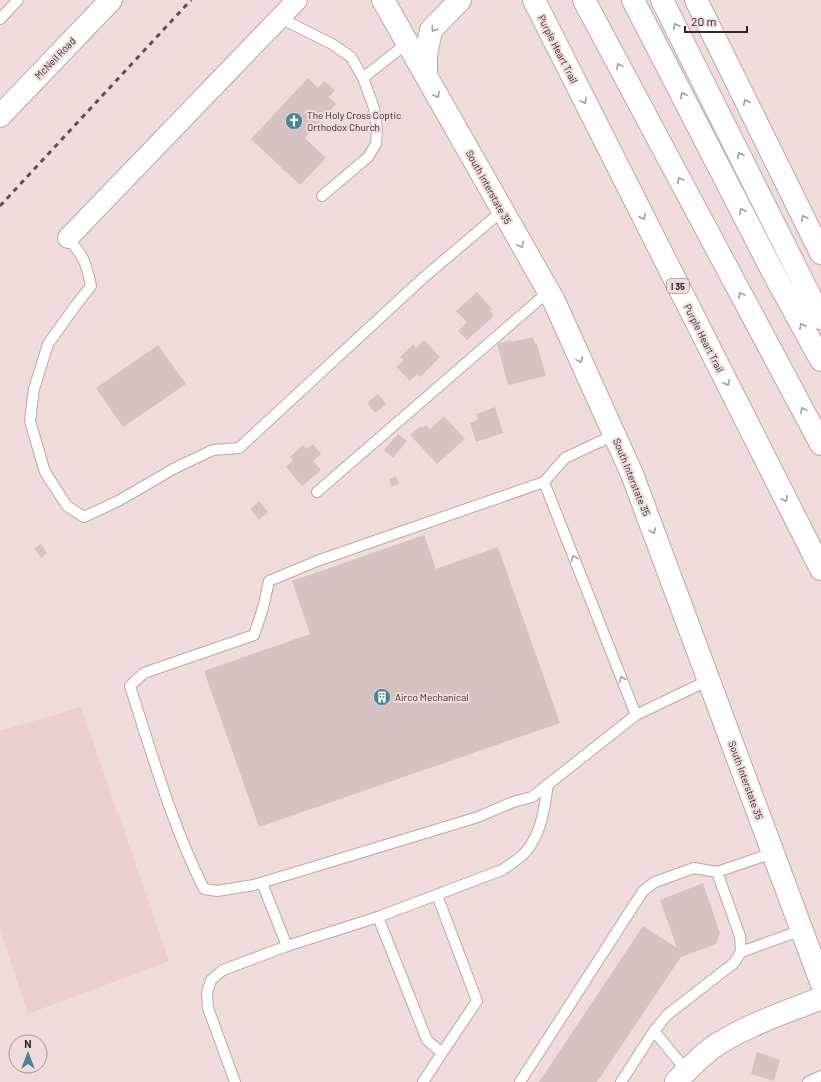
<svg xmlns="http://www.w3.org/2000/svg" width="821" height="1082" font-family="Barlow,sans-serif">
<rect width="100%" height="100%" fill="#f1dcdd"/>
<path fill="#eccfcf" d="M81,707L169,961L28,1014L0,929V731Z"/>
<g fill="#d6c2c2">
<path d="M308,78L318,88L324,81L335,90L329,97L336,104L305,138L326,158L300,185L251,139Z"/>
<path d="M477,292L492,309L490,311L494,316L467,340L458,331L467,322L456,311Z"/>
<path d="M533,337L535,344H537L546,376L508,385L497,344L511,340L512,342Z"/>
<path d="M424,340L440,357L420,377L417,374L410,381L396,367L404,360L400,357L413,344L416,348Z"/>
<path d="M158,345L186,384L123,427L96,388Z"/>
<path d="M378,394L386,404L375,413L367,403Z"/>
<path d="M495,407L503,433L476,442L470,423L478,420L476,414Z"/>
<path d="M444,416L465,439L437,464L410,435L421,426L423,428L426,425L430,429Z"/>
<path d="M398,434L407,441L393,458L384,450Z"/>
<path d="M313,444L321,454L313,461L321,470L302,486L286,467L293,460L290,457L303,445L306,449Z"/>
<path d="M396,476L399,484L392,487L389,479Z"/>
<path d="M259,501L268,512L259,520L250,509Z"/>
<path d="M424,535L436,569L498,547L560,723L259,827L204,671L310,634L292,581Z"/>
<path d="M41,544L47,553L41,558L34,548Z"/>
<path d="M703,883L720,933L716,944L681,957L597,1082H539L643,926L677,948L660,900Z"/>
<path d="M757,1052L780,1060L774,1081L751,1074Z"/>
</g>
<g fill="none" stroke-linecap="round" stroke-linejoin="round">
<defs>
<g id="service">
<path d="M280,18L332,44L351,57L363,78L374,108L377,129L376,144L368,157L322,196"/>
<path d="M0,19L18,0"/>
<path d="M363,78L407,43"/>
<path d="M68,238C84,257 86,262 91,286L76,305L48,344L34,389L30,421L45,472L67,506L84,517L120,500L175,468L213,450L239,448L422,279L502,211"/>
<path d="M614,435L565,458L544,482L317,561L269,581L263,608L254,635L144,673L130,686C152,754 172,825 204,889L217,891L254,885L478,817L513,802L532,797L636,715L709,680"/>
<path d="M544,482L636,715"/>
<path d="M317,492L548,292"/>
<path d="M717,872L773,853"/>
<path d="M437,895L477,1001L442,1053"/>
<path d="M287,946L378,917"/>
<path d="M741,952L802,930"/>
<path d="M654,1031L686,1070"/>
<path d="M235,1082L208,1008L207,993L211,980L223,970L287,946L262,883"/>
<path d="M423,1082L442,1053L427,1040L378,917L502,870C514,862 527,854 533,841C543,824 545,803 548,784"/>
<path d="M520,1082L643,891L655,882L694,868L717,872L740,936L741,952L734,963L667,1015L654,1031L621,1082"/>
<path d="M808,1082L821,1076"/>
</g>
<path id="minor" d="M68,238L297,0"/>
<path id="tertiary" d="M676,1082C687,1070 699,1058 712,1048C743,1026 785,1013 821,998"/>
<g id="secondary">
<path d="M383,0L554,301L632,474L821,982"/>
<path d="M696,0L821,253"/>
<path d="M426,75V55L431,30L460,0"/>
<path d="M0,116L111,0"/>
</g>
<g id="motorway">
<path d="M534,0L821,569"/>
<path d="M584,0L821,444"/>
<path d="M633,0L776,278L821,360"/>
<path d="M662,0L821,318"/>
</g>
</defs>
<use href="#service" stroke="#bba7a7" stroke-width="12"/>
<use href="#minor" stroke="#bba7a7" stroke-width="22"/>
<use href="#tertiary" stroke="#bba7a7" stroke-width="24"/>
<use href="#secondary" stroke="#bba7a7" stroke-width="24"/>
<use href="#motorway" stroke="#bba7a7" stroke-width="24"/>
<use href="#service" stroke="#fff" stroke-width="10"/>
<use href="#minor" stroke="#fff" stroke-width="20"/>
<use href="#tertiary" stroke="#fff" stroke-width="22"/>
<use href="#secondary" stroke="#fff" stroke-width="22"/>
<use href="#motorway" stroke="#fff" stroke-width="22"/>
<path stroke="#5b5050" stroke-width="3" stroke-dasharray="5 5" stroke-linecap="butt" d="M0,206L191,0"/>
</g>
<defs><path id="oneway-chevron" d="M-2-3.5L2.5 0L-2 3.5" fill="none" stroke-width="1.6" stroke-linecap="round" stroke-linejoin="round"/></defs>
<g stroke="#a29e9e">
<use href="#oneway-chevron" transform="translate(676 26) rotate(-116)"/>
<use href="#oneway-chevron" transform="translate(434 29) rotate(124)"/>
<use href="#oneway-chevron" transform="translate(619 66) rotate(-118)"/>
<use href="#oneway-chevron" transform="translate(437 95) rotate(61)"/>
<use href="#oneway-chevron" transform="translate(683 95) rotate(-117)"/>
<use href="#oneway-chevron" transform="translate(584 101) rotate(63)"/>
<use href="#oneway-chevron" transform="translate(746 102) rotate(-116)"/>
<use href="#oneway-chevron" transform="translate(740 155) rotate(-116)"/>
<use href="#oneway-chevron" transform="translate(680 180) rotate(-118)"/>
<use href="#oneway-chevron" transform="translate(742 211) rotate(-117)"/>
<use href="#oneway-chevron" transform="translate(643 217) rotate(63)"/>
<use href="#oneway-chevron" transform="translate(804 218) rotate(-116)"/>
<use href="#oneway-chevron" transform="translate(521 245) rotate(61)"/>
<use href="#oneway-chevron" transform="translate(741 295) rotate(-118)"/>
<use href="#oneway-chevron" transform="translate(802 326) rotate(-119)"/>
<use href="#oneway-chevron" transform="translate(580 360) rotate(66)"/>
<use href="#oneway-chevron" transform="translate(727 383) rotate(63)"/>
<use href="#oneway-chevron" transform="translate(803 410) rotate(-118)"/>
<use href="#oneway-chevron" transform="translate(785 499) rotate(63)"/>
<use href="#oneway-chevron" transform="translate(653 531) rotate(70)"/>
<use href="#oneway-chevron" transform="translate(574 558) rotate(-112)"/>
<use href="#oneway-chevron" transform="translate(622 679) rotate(-112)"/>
</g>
<defs>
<symbol id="church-disc" viewBox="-11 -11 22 22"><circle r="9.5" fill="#458798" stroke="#f1dcdd"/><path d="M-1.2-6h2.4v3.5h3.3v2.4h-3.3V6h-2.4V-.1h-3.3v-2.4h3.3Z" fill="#fff"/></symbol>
<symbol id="building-disc" viewBox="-11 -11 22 22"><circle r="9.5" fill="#458798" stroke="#f1dcdd"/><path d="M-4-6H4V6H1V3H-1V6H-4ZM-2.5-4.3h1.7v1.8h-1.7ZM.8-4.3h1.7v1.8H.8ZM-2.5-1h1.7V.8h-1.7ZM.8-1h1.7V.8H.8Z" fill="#fff"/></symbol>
</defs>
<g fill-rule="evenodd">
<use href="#church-disc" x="284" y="111" width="20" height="20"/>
<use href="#building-disc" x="372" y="687" width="20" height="20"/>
</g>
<g text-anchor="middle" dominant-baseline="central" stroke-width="4" stroke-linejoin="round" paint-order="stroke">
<rect fill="#f1dcdd" stroke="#6a5e5e" stroke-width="1" x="667" y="279" width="22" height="14" rx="3"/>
<g font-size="9" font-weight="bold" fill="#302828">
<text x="678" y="286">I 35</text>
</g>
<g font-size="10" fill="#302828" stroke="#f1dcdd">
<text transform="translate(558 49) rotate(63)">Purple Heart Trail</text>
<text transform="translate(55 58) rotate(-46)">McNeil Road</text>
<text transform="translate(489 187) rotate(61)">South Interstate 35</text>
<text transform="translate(704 338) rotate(63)">Purple Heart Trail</text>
<text transform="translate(632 477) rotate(68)">South Interstate 35</text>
<text transform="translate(746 780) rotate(70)">South Interstate 35</text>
</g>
<g font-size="10" fill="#302828" stroke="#f1dcdd" text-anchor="start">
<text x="307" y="115">The Holy Cross Coptic<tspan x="307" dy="12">Orthodox Church</tspan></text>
<text x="395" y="697">Airco Mechanical</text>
</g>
</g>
<g transform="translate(28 1054)"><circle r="19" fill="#f1dcdd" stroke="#a49495"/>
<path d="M0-3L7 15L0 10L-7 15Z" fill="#458798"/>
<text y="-6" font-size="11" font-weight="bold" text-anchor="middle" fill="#302828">N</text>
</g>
<path d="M685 26v6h62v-6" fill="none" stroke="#302828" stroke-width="2"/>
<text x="691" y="26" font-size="12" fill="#302828" stroke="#f1dcdd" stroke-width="3" paint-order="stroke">20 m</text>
</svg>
